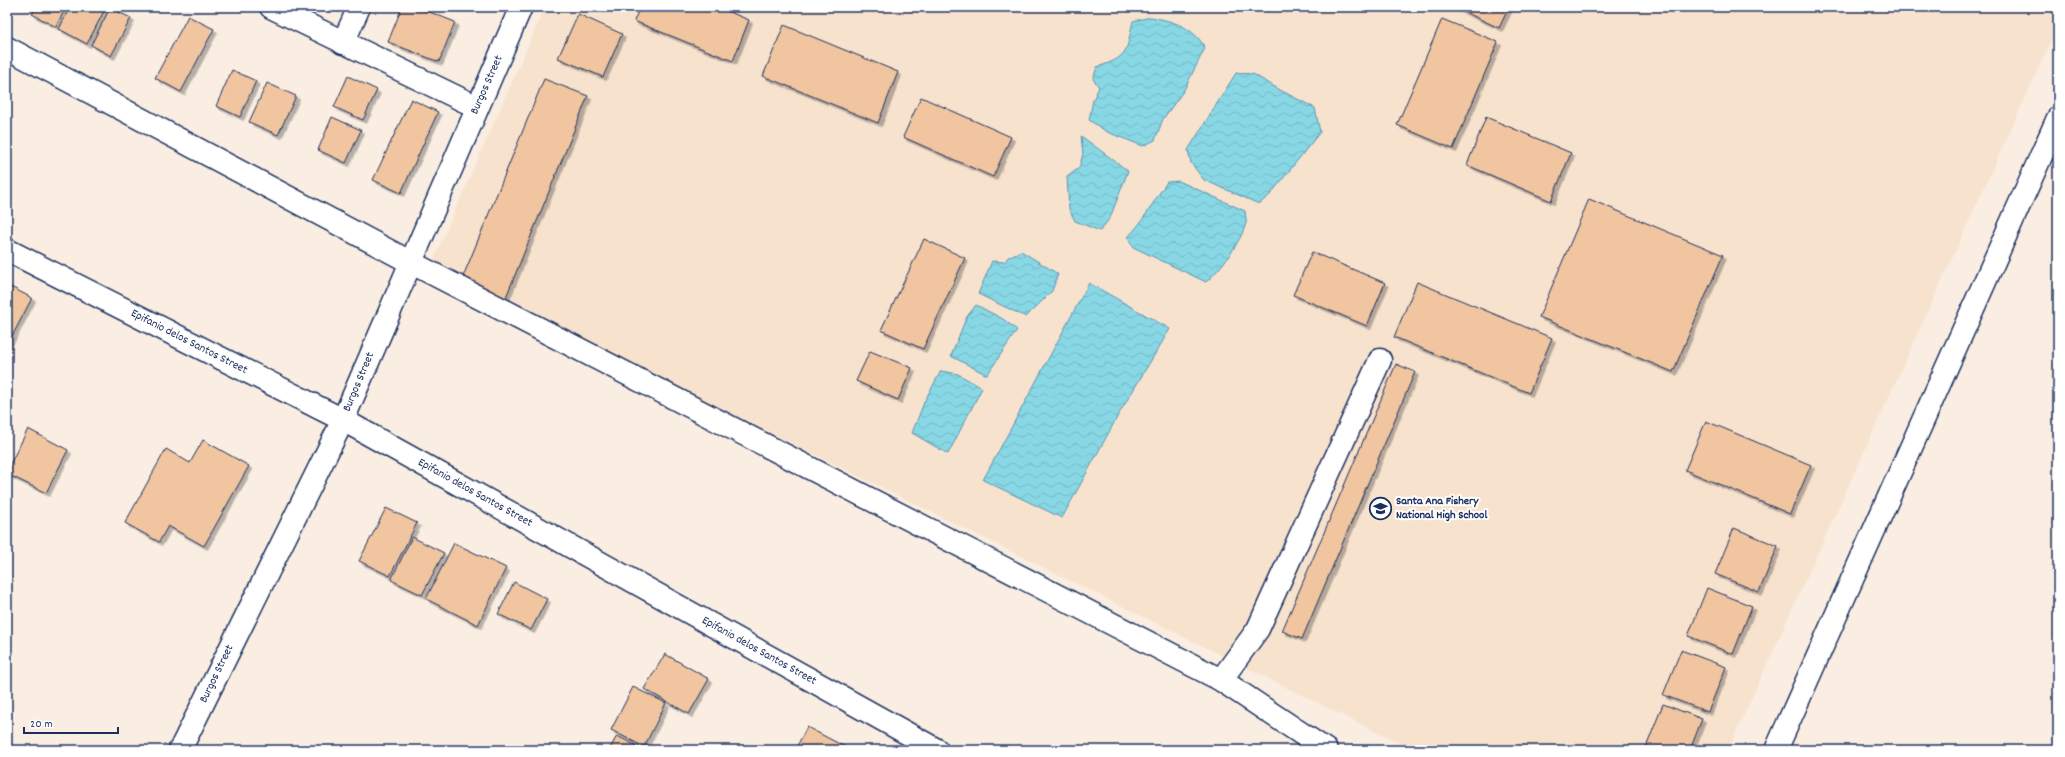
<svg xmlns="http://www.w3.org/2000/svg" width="2065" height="757" font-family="Dekko,sans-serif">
<defs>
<pattern id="water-waves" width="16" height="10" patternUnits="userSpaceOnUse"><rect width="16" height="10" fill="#88d7e5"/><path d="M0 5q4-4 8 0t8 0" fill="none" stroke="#75b9c7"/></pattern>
<filter id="shadow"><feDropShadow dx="3.5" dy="3.5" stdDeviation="0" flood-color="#0004"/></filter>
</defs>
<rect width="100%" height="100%" fill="#faeee2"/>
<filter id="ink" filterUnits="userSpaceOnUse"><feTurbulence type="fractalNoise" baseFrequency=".025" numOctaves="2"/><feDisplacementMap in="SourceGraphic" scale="8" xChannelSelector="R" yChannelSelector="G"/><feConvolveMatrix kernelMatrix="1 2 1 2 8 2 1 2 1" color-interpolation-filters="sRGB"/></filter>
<g filter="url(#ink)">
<path fill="#f7e2ce" d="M545,7H2058V26L1728,750H1413L431,265Z"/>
<g fill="url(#water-waves)" stroke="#5c94af">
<path d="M1151,17C1173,21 1194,27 1205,48L1184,90L1163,119L1155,140L1143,146L1107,132L1089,120L1093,100L1099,87L1093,79L1097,67C1130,57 1126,50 1133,21Z"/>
<path d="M1236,73L1253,74L1280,90L1315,108L1320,132L1270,195L1259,204L1204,180L1191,163L1188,150Z"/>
<path d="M1081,136L1128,171L1110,218L1100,231L1075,221L1069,209L1067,177L1079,168L1083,154Z"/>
<path d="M1179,181L1245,211C1245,215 1247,220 1246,223C1241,242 1220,270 1206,282L1133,247L1128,237C1144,221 1154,200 1167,182Z"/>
<path d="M1021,251L1058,274L1052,291L1026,317L978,294L992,261L1005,262L1008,257Z"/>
<path d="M1089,283L1170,329L1120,412L1062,518L983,480Z"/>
<path d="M976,305L1003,319L1017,330L987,375L951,356L966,318Z"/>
<path d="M941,371L958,374L982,388L948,454L912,433L925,400Z"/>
</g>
<g fill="#f0c59f" stroke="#1b2f5e" filter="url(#shadow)">
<path d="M36,7H66L56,27L32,14Z"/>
<path d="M70,7H106L87,44L59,29Z"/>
<path d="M402,7H417L455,22L439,62L388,42Z"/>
<path d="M640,7H717L749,20L733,61L634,21Z"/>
<path d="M1454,7H1509L1499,28Z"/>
<path d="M110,8L131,18L111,56L91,45Z"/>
<path d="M578,14L622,34L603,77L558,58Z"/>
<path d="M188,16L214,29L181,92L155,78Z"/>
<path d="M1442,19L1498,42L1453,149L1397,125Z"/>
<path d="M784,25L898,72L878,123L763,76Z"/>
<path d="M232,70L256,81L240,117L216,106Z"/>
<path d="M348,76L377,90L363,120L334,107Z"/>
<path d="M544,79L588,96L504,302L460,284Z"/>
<path d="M267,83L296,96L278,135L249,122Z"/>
<path d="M921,97L1011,137L993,177L903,137Z"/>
<path d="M411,99L438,112L401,193L373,180Z"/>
<path d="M332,117L361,130L346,163L318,150Z"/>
<path d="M1486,117L1571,153L1551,201L1467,165Z"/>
<path d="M1589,199L1723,255L1673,372L1539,317Z"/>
<path d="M924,239L965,258L923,349L881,330Z"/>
<path d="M1312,252L1385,283L1367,326L1293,295Z"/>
<path d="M1417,282L1552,338L1529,393L1394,337Z"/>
<path d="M7,285L32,298L7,346Z"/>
<path d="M870,351L912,368L898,400L856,381Z"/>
<path d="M1396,364L1415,372L1302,639L1282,631Z"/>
<path d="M1706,421L1811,465L1790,514L1685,470Z"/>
<path d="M28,429L68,450L46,493L7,474V470Z"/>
<path d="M203,440L249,466L204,546L168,526L159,542L125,523L166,449L190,463Z"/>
<path d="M386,508L417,523L390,576L359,561Z"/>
<path d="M1734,528L1778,546L1759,592L1715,574Z"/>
<path d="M412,537L444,553L422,595L391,580Z"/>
<path d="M454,543L506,568L478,625L426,599Z"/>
<path d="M514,582L547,599L531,630L498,614Z"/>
<path d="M1707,588L1752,606L1733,654L1688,636Z"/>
<path d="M1681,650L1726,667L1708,712L1663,695Z"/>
<path d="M665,654L709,679L689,714L644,689Z"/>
<path d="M633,687L666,703L644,747L611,730Z"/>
<path d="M1663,704L1702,719L1690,750H1645Z"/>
<path d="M807,727L851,750H795Z"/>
<path d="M617,736L645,750H609Z"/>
</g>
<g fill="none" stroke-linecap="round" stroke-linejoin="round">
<defs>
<g id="minor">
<path d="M271,7L477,107"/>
<path d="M343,43L359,7"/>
<path d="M7,48L410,262L1221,680L1326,750"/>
<path d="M7,250L343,420L937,750"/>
<path d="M1221,680L1258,629L1380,360"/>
<path d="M180,750L343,420L521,7"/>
<path d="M1776,750L2058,118"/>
</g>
</defs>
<use href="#minor" stroke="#1b2f5e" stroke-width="25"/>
<use href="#minor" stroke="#fff" stroke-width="22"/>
</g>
</g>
<defs>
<symbol id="school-ring" viewBox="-11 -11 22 22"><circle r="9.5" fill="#fff" stroke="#1b2f5e" stroke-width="1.5"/><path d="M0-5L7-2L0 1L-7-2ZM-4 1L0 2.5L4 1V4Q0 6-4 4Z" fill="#1b2f5e"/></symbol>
</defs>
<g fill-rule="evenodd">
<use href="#school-ring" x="1368" y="496" width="25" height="25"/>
</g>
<g text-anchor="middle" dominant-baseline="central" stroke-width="4" stroke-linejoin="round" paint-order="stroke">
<g font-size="12" fill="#1b2f5e" stroke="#fff">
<text transform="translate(487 85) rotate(-66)">Burgos Street</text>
<text transform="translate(189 342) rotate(27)">Epifanio delos Santos Street</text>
<text transform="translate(359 382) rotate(-67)">Burgos Street</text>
<text transform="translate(475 493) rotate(29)">Epifanio delos Santos Street</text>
<text transform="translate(759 651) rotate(29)">Epifanio delos Santos Street</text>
<text transform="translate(217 674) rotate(-64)">Burgos Street</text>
</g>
<g font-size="12" font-weight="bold" fill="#1b2f5e" stroke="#fff" text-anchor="start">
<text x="1396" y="501">Santa Ana Fishery<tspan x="1396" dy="14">National High School</tspan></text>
</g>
</g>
<rect width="2065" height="757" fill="none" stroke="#fff" stroke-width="24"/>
<rect x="12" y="12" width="2041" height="733" fill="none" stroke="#1b2f5e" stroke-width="1.5" filter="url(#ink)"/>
<path d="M24 727v6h94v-6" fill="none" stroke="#1b2f5e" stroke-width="2"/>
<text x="30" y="727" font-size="12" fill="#1b2f5e" stroke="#ffffff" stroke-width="3" paint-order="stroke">20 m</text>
</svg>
